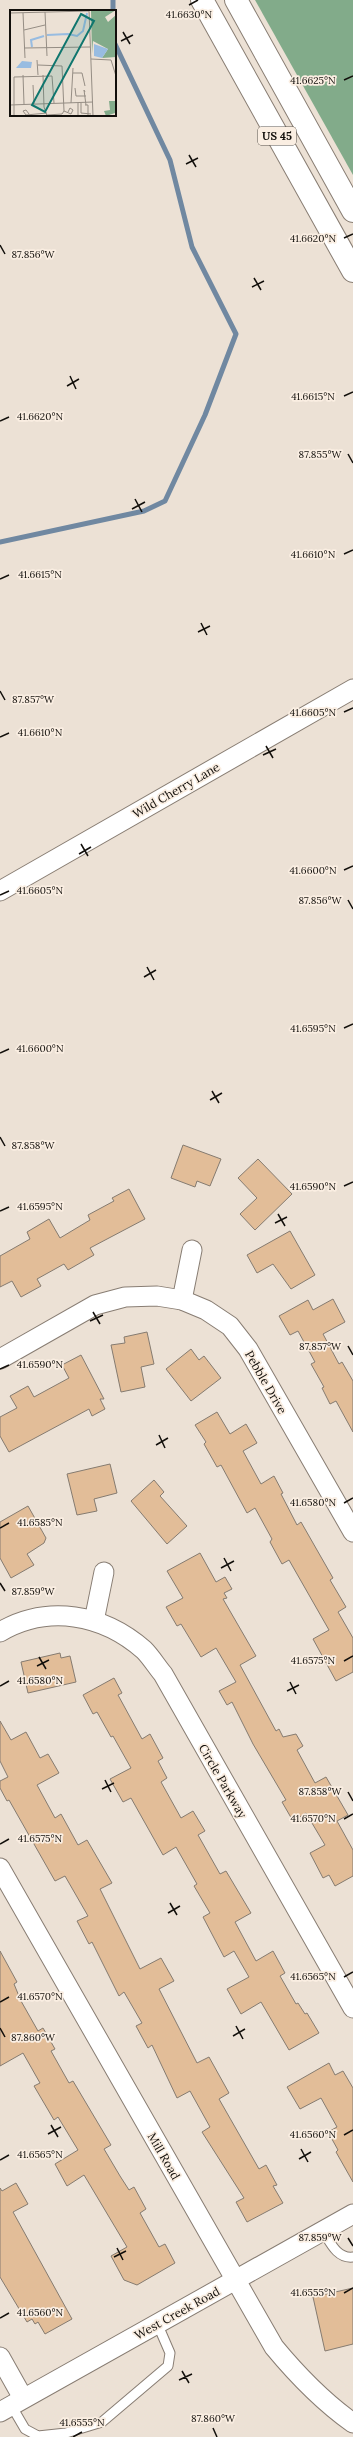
<svg xmlns="http://www.w3.org/2000/svg" width="353" height="2437" font-family="Lora,serif">
<rect width="100%" height="100%" fill="#ece1d5"/>
<path fill="#82ab8a" d="M255,0H353V175Z"/>
<g fill="none" stroke-linecap="round" stroke-linejoin="round">
<g stroke="#7088a1" stroke-width="5">
<path d="M113,11V0"/>
<path d="M0,542L144,511L165,501L205,415L236,334L192,247L170,160L115,44"/>
</g>
</g>
<g fill="#e2bd98" stroke="#857b70">
<path d="M183,1145L221,1159L210,1186L197,1181L195,1187L171,1178Z"/>
<path d="M258,1159L292,1194L255,1230L240,1214L257,1198L238,1178Z"/>
<path d="M129,1189L145,1219L90,1248L94,1255L68,1270L64,1264L37,1279L41,1286L21,1297L12,1281L0,1287V1256L30,1239L27,1232L49,1219L60,1238L90,1220L88,1215L114,1201L112,1198Z"/>
<path d="M290,1231L315,1275L291,1289L273,1264L257,1273L247,1255Z"/>
<path d="M333,1299L345,1322L323,1334L339,1364L342,1362L353,1381V1432L336,1401L330,1404L322,1388L324,1387L311,1364L315,1362L298,1331L290,1335L279,1316L308,1300L313,1310Z"/>
<path d="M147,1332L154,1364L141,1367L145,1387L121,1392L111,1345L125,1343L124,1337Z"/>
<path d="M191,1349L199,1360L204,1356L221,1378L191,1401L166,1369Z"/>
<path d="M81,1355L104,1399H100L105,1409L92,1416L89,1409L9,1452L0,1436V1417L17,1408L10,1396L28,1386L34,1397L69,1378L62,1365Z"/>
<path d="M217,1412L230,1434L246,1424L257,1443L243,1451L261,1484L274,1476L283,1493L281,1494L297,1525L301,1522L333,1578L330,1580L346,1607L338,1612L353,1638V1672L336,1681L313,1639L329,1630L289,1560L282,1564L270,1542L272,1539L255,1508L247,1513L221,1465L217,1467L204,1444L206,1442L195,1425Z"/>
<path d="M110,1464L117,1493L94,1499L97,1511L77,1515L67,1474Z"/>
<path d="M154,1480L164,1492L160,1496L187,1526L167,1544L131,1501Z"/>
<path d="M28,1506L46,1538L44,1543L27,1554L34,1565L11,1578L0,1558V1522Z"/>
<path d="M200,1553L216,1582L225,1577L232,1589L224,1593L227,1598L223,1599L256,1656L240,1665L276,1731L279,1729L283,1737L296,1734L303,1746L297,1750L315,1783L326,1777L348,1815L337,1821L353,1850V1876L335,1886L329,1875L323,1878L310,1853L325,1845L306,1813L293,1821L282,1802L286,1800L253,1744L232,1702L227,1705L219,1691L236,1682L216,1648L201,1657L181,1624L177,1626L166,1607L183,1598L167,1571Z"/>
<path d="M60,1653L61,1658L70,1656L76,1682L28,1693L21,1662Z"/>
<path d="M114,1678L122,1693L118,1695L142,1739L150,1734L163,1758L158,1761L167,1778L161,1782L181,1818L193,1811L205,1831L198,1835L220,1874L226,1871L251,1913L235,1922L256,1961L273,1951L285,1973L280,1976L296,2004L298,2003L305,2014L307,2013L319,2033L289,2050L261,2002L241,2014L227,1989L249,1977L234,1951L224,1957L203,1917L210,1913L194,1886L197,1884L176,1847L163,1855L131,1798L123,1802L110,1779L131,1768L113,1736L111,1737L97,1712L93,1714L83,1695Z"/>
<path d="M0,1721L11,1740L26,1732L40,1758L48,1754L59,1773L37,1785L55,1818L61,1814L78,1845L87,1840L112,1883L100,1889L140,1969L161,1958L174,1981L159,1989L197,2063L209,2057L229,2093L219,2099L259,2169L266,2165L277,2185L273,2186L283,2203L247,2222L236,2202L244,2198L202,2132L210,2127L190,2091L177,2098L152,2045L148,2048L136,2026L142,2023L124,1992L119,1996L92,1942L89,1944L77,1921L88,1916L65,1876L55,1881L9,1800L7,1801L0,1788V1781L8,1777L0,1761Z"/>
<path d="M0,1951L17,1982L14,1984L21,2001L38,2031L43,2028L55,2049L51,2051L69,2083L73,2081L111,2145L104,2149L120,2176L129,2190L134,2187L146,2209L140,2213L159,2247L165,2244L175,2263L137,2285L124,2280L111,2256L127,2247L84,2175L67,2186L55,2164L78,2150L58,2117L54,2120L34,2086L40,2083L23,2053L0,2066Z"/>
<path d="M329,2063L335,2075L343,2071L353,2088V2182L336,2152L338,2150L328,2132L337,2127L321,2098L300,2109L287,2087Z"/>
<path d="M16,2183L28,2204L13,2212L72,2319L45,2334L38,2322L35,2324L32,2319L27,2322L0,2277V2188L2,2191Z"/>
<path d="M353,2288V2344L325,2351L313,2297Z"/>
</g>
<g fill="none" stroke-linecap="round" stroke-linejoin="round">
<defs>
<g id="service">
<path d="M323,2231C330,2242 337,2259 353,2257"/>
<path d="M11,2405L25,2429L38,2436L66,2433L102,2422L168,2366L170,2353L157,2323"/>
</g>
<g id="minor">
<path d="M0,891L353,689"/>
<path d="M182,1300L192,1250"/>
<path d="M0,1359L95,1305L125,1297L157,1296L182,1300L206,1310L230,1326L248,1349L353,1532"/>
<path d="M94,1621L104,1572"/>
<path d="M0,1632C48,1604 103,1614 144,1650C151,1657 157,1667 163,1674L353,2008"/>
<path d="M0,1868L274,2347C298,2376 322,2401 353,2423"/>
<path d="M0,2357L23,2398"/>
<path d="M0,2412L353,2214"/>
</g>
<g id="trunk">
<path d="M202,0L353,271"/>
<path d="M236,0L353,211"/>
</g>
</defs>
<use href="#service" stroke="#887d73" stroke-width="11"/>
<use href="#minor" stroke="#887d73" stroke-width="21"/>
<use href="#trunk" stroke="#887d73" stroke-width="24"/>
<use href="#service" stroke="#fff" stroke-width="9"/>
<use href="#minor" stroke="#fff" stroke-width="19"/>
<use href="#trunk" stroke="#fff" stroke-width="22"/>
</g>
<path fill="none" stroke="#120f0b" stroke-width="1.5" d="M189,5L198,0M123,32L130,44M121,41L133,35M344,80L353,76M189,155L196,167M186,164L198,158M344,238L353,234M0,245L5,254M254,278L261,290M252,287L264,281M70,376L76,389M67,386L79,379M344,396L353,392M0,421L9,417M348,454L353,463M135,499L142,512M132,509L145,502M344,554L353,550M0,579L9,575M201,623L207,635M198,632L210,626M0,691L5,700M344,712L353,708M0,737L9,733M266,746L273,758M263,755L276,749M81,844L88,856M79,854L91,847M344,870L353,866M0,895L9,891M348,900L353,909M147,967L154,980M144,977L156,970M344,1028L353,1024M0,1053L9,1049M212,1091L219,1103M210,1100L222,1093M0,1137L5,1146M344,1186L353,1182M0,1211L9,1207M278,1214L285,1226M275,1223L287,1217M93,1312L100,1324M90,1321L103,1315M348,1346L353,1355M0,1369L9,1365M159,1435L165,1448M156,1445L168,1438M344,1503L353,1498M0,1528L9,1523M224,1558L231,1571M221,1568L234,1561M0,1583L5,1591M39,1657L46,1669M344,1661L353,1656M37,1666L49,1660M290,1682L296,1694M0,1686L9,1681M287,1691L299,1685M105,1780L111,1792M102,1789L114,1783M348,1792L353,1801M344,1819L353,1814M0,1844L9,1839M170,1903L177,1915M168,1913L180,1906M344,1977L353,1972M0,2002L9,1997M236,2026L243,2039M0,2028L5,2037M233,2036L245,2029M51,2125L58,2137M48,2134L61,2127M344,2135L353,2130M301,2149L308,2162M299,2159L311,2152M0,2160L9,2155M348,2238L353,2246M117,2248L123,2260M114,2257L126,2251M344,2293L353,2288M0,2318L9,2313M182,2371L189,2383M179,2380L192,2374M213,2428L217,2437M73,2437L82,2432"/>
<g text-anchor="middle" dominant-baseline="central" stroke-width="3.5" stroke-linejoin="round" paint-order="stroke">
<rect fill="#faeee2" stroke="#58524c" stroke-width="1" x="258" y="127" width="38" height="18" rx="3"/>
<g font-size="11" font-weight="bold" fill="#120f0b">
<text x="277" y="136">US 45</text>
</g>
<g font-size="12" fill="#120f0b" stroke="#faeee2">
<text transform="translate(176 790) rotate(-30)">Wild Cherry Lane</text>
<text transform="translate(266 1382) rotate(60)">Pebble Drive</text>
<text transform="translate(223 1781) rotate(60)">Circle Parkway</text>
<text transform="translate(164 2156) rotate(60)">Mill Road</text>
<text transform="translate(177 2313) rotate(-29)">West Creek Road</text>
</g>
</g>
<g transform="translate(10 10)">
<rect width="106" height="106" fill="#ece1d5"/>
<path d="M81,0H106L95,7L98,12L106,5V47L92,48L98,39L83,31L82,44ZM99,91H106V106L105,103L96,106L94,101L100,100Z" fill="#82ab8a"/>
<path d="M84,34L98,39L92,48L84,46ZM12,51L22,52L21,58H6Z" fill="#98bce1"/>
<path fill="none" stroke="#98bce1" stroke-width="2" d="M37,25L58,24L67,26L73,21L77,3M22,37L21,30L34,26"/>
<path fill="none" stroke="#958d84" stroke-width="1" d="M79,0L83,106M35,2L37,46M0,3L79,1M13,3L15,48M14,20L35,15M14,38L80,37M81,49L101,50L106,66M27,50L28,65M28,55L52,56M63,63H72L75,76M13,65L14,94M33,65L34,97L37,106M42,66L44,93M23,75L24,94M65,78L66,86H76M75,82L74,80L76,95M61,93L63,58M68,93V106M71,93V103L81,104M0,95L83,92M75,95H78V106M54,101L61,104L63,100L60,98L58,102M19,104L16,100L13,101L16,105L37,103M37,105L52,104L54,101L52,56M4,106V67L42,66"/>
<path fill="#0f766e" fill-opacity="0.15" stroke="#0f766e" stroke-width="2" d="M71,4L84,11L35,102L22,95Z"/>
<rect width="106" height="106" fill="none" stroke="#120f0b" stroke-width="2"/>
</g>
<g font-size="10" text-anchor="middle" fill="#120f0b" stroke="#faeee2" stroke-width="3.5" stroke-linejoin="round" paint-order="stroke">
<text x="189" y="18">41.6630°N</text>
<text x="313" y="84">41.6625°N</text>
<text x="313" y="242">41.6620°N</text>
<text x="33" y="258">87.856°W</text>
<text x="313" y="400">41.6615°N</text>
<text x="40" y="420">41.6620°N</text>
<text x="320" y="458">87.855°W</text>
<text x="313" y="558">41.6610°N</text>
<text x="40" y="578">41.6615°N</text>
<text x="33" y="703">87.857°W</text>
<text x="313" y="716">41.6605°N</text>
<text x="40" y="736">41.6610°N</text>
<text x="313" y="874">41.6600°N</text>
<text x="40" y="894">41.6605°N</text>
<text x="320" y="904">87.856°W</text>
<text x="313" y="1032">41.6595°N</text>
<text x="40" y="1052">41.6600°N</text>
<text x="33" y="1149">87.858°W</text>
<text x="313" y="1190">41.6590°N</text>
<text x="40" y="1210">41.6595°N</text>
<text x="320" y="1350">87.857°W</text>
<text x="40" y="1368">41.6590°N</text>
<text x="313" y="1506">41.6580°N</text>
<text x="40" y="1526">41.6585°N</text>
<text x="33" y="1595">87.859°W</text>
<text x="313" y="1664">41.6575°N</text>
<text x="40" y="1684">41.6580°N</text>
<text x="320" y="1795">87.858°W</text>
<text x="313" y="1822">41.6570°N</text>
<text x="40" y="1842">41.6575°N</text>
<text x="313" y="1980">41.6565°N</text>
<text x="40" y="2000">41.6570°N</text>
<text x="33" y="2041">87.860°W</text>
<text x="313" y="2138">41.6560°N</text>
<text x="40" y="2158">41.6565°N</text>
<text x="320" y="2241">87.859°W</text>
<text x="313" y="2296">41.6555°N</text>
<text x="40" y="2316">41.6560°N</text>
<text x="213" y="2422">87.860°W</text>
<text x="82" y="2426">41.6555°N</text>
</g>
</svg>
